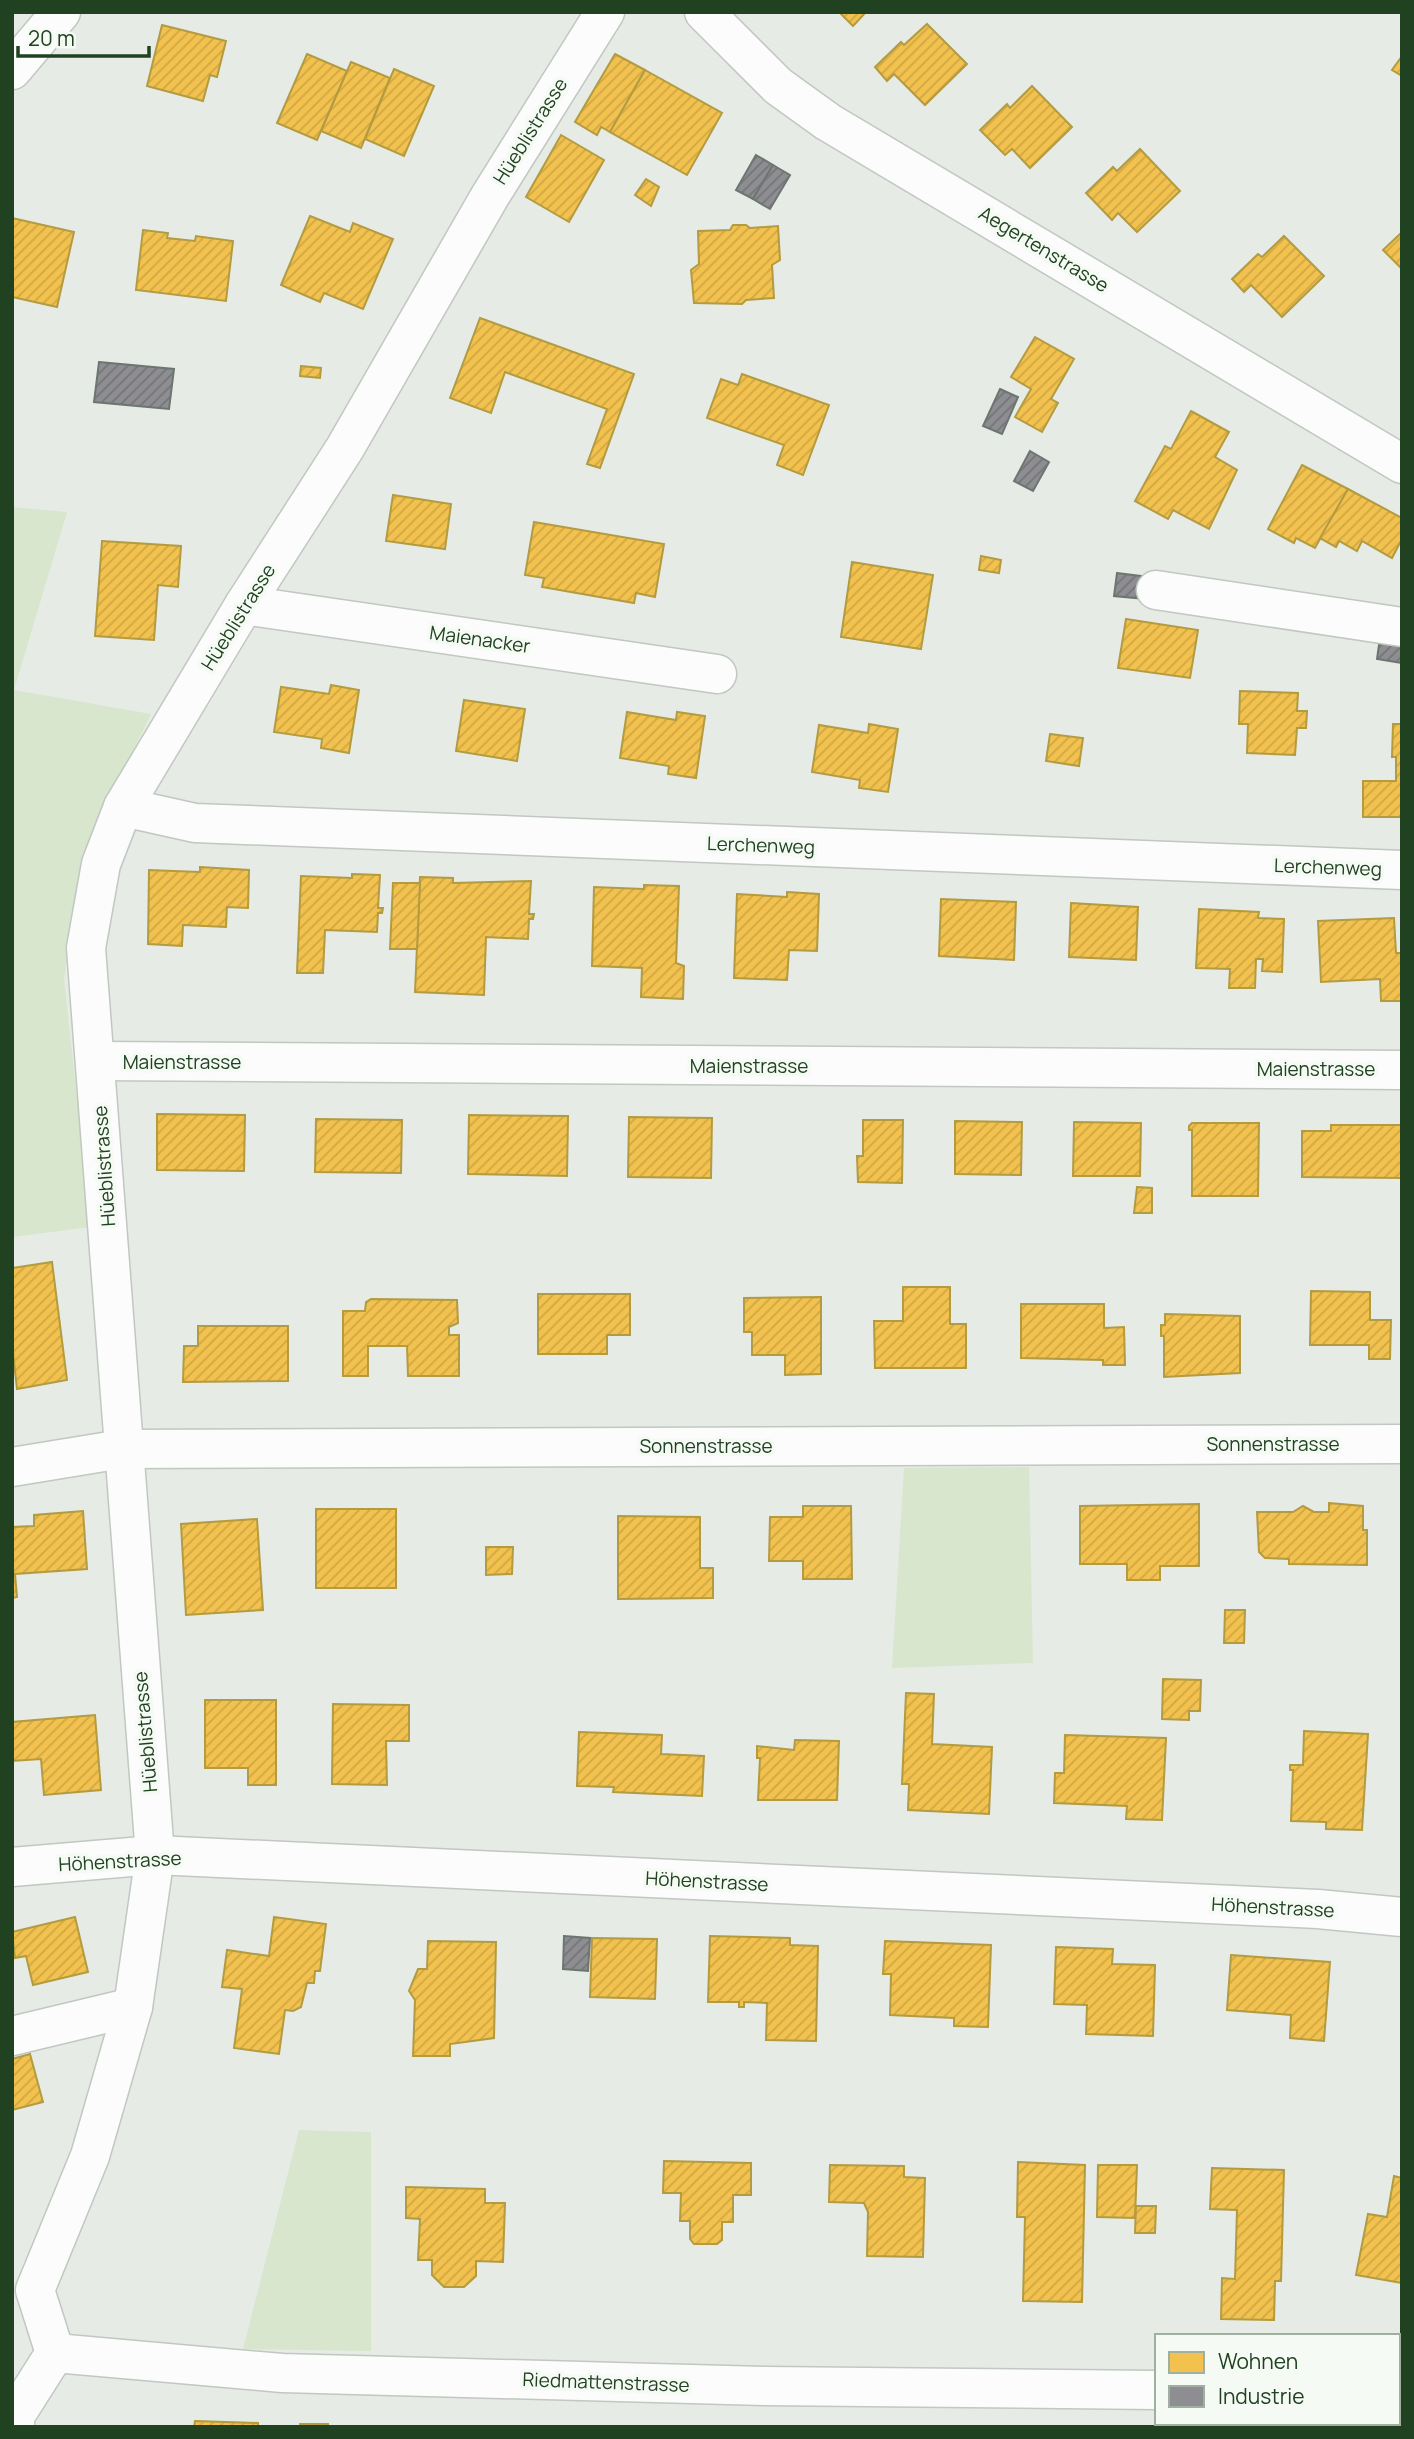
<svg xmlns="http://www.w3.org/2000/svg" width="1414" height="2439" font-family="Manrope,sans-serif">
<defs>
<pattern id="homes-hatch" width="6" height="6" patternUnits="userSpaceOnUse" patternTransform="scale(1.75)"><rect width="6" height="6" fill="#f2c14e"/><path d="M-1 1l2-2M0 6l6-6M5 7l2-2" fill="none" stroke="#cfa744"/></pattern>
<pattern id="industry-hatch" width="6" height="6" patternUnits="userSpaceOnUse" patternTransform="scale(1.75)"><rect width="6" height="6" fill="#8d8d92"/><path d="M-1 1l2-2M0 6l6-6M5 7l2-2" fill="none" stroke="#737577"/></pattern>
</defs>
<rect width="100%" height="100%" fill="#e6ebe6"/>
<g fill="#d7e6cd">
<path d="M12,507L67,512L14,690L151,714L82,855L64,979L91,1227L12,1237Z"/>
<path d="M1029,1467L1033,1663L892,1668L904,1468Z"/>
<path d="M299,2130L371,2132V2351L243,2349Z"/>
</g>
<g fill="url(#homes-hatch)" stroke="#b39b40" stroke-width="2">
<path d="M839,12H866L853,26Z"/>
<path d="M927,24L967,64L925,105L894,74L887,81L875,67L901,42L904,45Z"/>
<path d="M162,25L226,41L217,77L210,75L203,101L147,86Z"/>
<path d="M307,54L347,71L317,140L277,123Z"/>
<path d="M615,54L645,70L610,132L601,127L597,135L575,122Z"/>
<path d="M1402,56V76L1392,70Z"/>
<path d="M351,62L390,78L361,148L321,131Z"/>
<path d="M394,69L434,86L404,156L365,139Z"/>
<path d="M645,70L722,113L687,175L610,132Z"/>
<path d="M1032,86L1072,127L1030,168L1012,149L1005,155L980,130L1007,104L1010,108Z"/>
<path d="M561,135L604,160L569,222L526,197Z"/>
<path d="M1140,149L1180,191L1137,232L1118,213L1112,220L1086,193L1113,167L1117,171Z"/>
<path d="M646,179L659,187L651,206L635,195Z"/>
<path d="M310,216L350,232L353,223L393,239L363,309L324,293L320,302L281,285Z"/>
<path d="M12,218L74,232L57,307L12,297Z"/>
<path d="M733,225H746L750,228L778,226L780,260L772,265L774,298L746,300L742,304L694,303L691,270L699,264L698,231L730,230Z"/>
<path d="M143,230L168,233L167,238L195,241L196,236L233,241L226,301L136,290Z"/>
<path d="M1402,232V269L1383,250Z"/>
<path d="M1284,236L1324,276L1282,317L1251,285L1244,292L1232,279L1258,254L1262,257Z"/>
<path d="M480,318L634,374L600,468L587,464L607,409L505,372L491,413L450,398Z"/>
<path d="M1035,337L1074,359L1051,399L1058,403L1042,432L1015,417L1031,389L1011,377Z"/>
<path d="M301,366L321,368L320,378L300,376Z"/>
<path d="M742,374L829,405L803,475L777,465L784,445L707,418L721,379L738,385Z"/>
<path d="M1191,411L1229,432L1215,457L1237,470L1209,529L1173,510L1168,519L1135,501L1165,446L1171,449Z"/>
<path d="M1302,465L1348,489L1315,548L1296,538L1294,543L1268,529Z"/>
<path d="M1348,489L1402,518V539L1392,558L1362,541L1357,551L1339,541L1336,547L1320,538Z"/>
<path d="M393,495L451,504L445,549L386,541Z"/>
<path d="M534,522L664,544L655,597L636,593L634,603L542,587L544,578L525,575Z"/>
<path d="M102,541L181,546L178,587L158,585L154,640L95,636Z"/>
<path d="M981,556L1001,560L999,573L979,570Z"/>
<path d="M852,562L933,575L921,649L841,637Z"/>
<path d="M1126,619L1198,630L1190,678L1118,668Z"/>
<path d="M331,685L359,690L349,753L321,748L322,739L274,732L281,687L329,694Z"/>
<path d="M1240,691L1298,693L1297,711H1307L1306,728H1297L1295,755L1247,753L1248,724H1239Z"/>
<path d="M464,700L525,709L517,761L456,751Z"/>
<path d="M627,712L676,720L677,712L705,716L696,778L668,774L669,766L620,758Z"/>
<path d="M869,724L898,729L888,792L859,788L860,780L812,772L819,725L868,733Z"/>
<path d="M1393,724H1402V817H1363V781H1396V757H1392Z"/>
<path d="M1050,734L1083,738L1079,766L1046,761Z"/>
<path d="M200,867L249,870L248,908L227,907L226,927L183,925L182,946L148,944L149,870L200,872Z"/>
<path d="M352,874L380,875L378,908H383L382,913H378L377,932L325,930L323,973H297L301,876L352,878Z"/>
<path d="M420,877L453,878V883L531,881L529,914H534L533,919H529L528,939L486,937L484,995L415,992Z"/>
<path d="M393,883H420L417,949H390Z"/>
<path d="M644,885L679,886L676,963L684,966L683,999L641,997L642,968L592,966L594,887L644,889Z"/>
<path d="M787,892L819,894L817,951L789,950L787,980L734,978L737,894L787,897Z"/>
<path d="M941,899L1016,902L1014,960L939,956Z"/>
<path d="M1071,903L1138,907L1136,960L1069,957Z"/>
<path d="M1199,909L1259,912L1258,918L1284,919L1282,972L1262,971L1263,959H1256L1255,988H1229L1230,969L1196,968Z"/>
<path d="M1394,918L1396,953H1402V1001H1381L1380,979L1321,982L1318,921Z"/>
<path d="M157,1114L245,1115L244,1171L157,1170Z"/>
<path d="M469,1115L568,1116L567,1176L468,1174Z"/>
<path d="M629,1117L712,1118L711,1178L628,1177Z"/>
<path d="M316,1119L402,1120L401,1173L315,1172Z"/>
<path d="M863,1120H903L902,1183L858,1182L857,1156H863Z"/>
<path d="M955,1121L1022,1122L1021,1175L955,1174Z"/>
<path d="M1074,1122L1141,1123L1140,1176H1073Z"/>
<path d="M1192,1123H1259L1258,1196H1192V1130H1189V1126Z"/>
<path d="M1331,1125H1402V1178L1302,1177V1131H1331Z"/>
<path d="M1137,1187L1152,1188V1213H1134Z"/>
<path d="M52,1262L67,1380L17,1389L12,1344V1268Z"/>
<path d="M903,1287H950V1324H966V1368H875L874,1321H903Z"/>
<path d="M1311,1291L1370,1292V1320H1391L1390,1359H1369V1345H1310Z"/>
<path d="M538,1294H630V1335H607V1354H538Z"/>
<path d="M821,1297V1374L785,1375V1355H752V1332H744V1298Z"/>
<path d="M371,1299L457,1300L458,1323L449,1327V1335H459V1376H408L407,1346H368V1376H343V1311H365L366,1302Z"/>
<path d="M1021,1304H1104V1328L1124,1327L1125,1365H1103V1360L1021,1358Z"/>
<path d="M1165,1314L1240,1316V1373L1164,1377V1336H1161V1325H1165Z"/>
<path d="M198,1326H288V1381L183,1382L184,1346H198Z"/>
<path d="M1329,1503L1363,1506V1530H1367V1565L1289,1564V1559L1265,1558L1259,1552L1257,1512H1293L1303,1506L1314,1512H1329Z"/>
<path d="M1199,1504V1566H1160V1580H1127V1564H1080V1506Z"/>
<path d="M803,1506H851L852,1579H803V1561H769L770,1517H803Z"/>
<rect x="316" y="1509" width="80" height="79"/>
<path d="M83,1511L87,1569L15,1574L17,1597L12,1598V1527L34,1526V1515Z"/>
<path d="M618,1516L700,1517V1568H713V1598L618,1599Z"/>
<path d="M257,1519L263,1610L186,1615L181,1524Z"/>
<path d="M486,1547H513L512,1574L486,1575Z"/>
<path d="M1225,1610H1245L1244,1643H1224Z"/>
<path d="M1163,1679L1201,1680L1200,1711H1189V1720L1162,1719Z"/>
<path d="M906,1693L934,1694L932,1744L992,1747L989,1814L908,1810L909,1784H902Z"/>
<path d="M205,1700H276V1785H248V1768H205Z"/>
<path d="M333,1704L409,1705V1741H386L387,1785L332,1784Z"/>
<path d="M95,1715L101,1790L44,1795L41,1759L12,1761V1722Z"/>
<path d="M1304,1731L1368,1734L1362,1830L1326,1829V1822L1291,1821L1293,1770H1290V1765H1303Z"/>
<path d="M579,1732L662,1735L661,1754L704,1756L702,1796L613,1792L614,1787L577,1786Z"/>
<path d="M1065,1735L1166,1738L1162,1820L1126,1819L1127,1806L1054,1803L1055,1773H1064Z"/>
<path d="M795,1740L839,1741L837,1800H758L760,1758H757V1746L794,1750Z"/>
<path d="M75,1917L88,1972L33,1985L26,1956L15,1958L12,1932Z"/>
<path d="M274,1917L326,1924L320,1971H315L314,1983H307L301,2007L293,2011L285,2010L279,2054L234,2048L242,1989L222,1987L227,1950L269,1956Z"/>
<path d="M710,1936L790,1938V1945L818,1946L816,2041L766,2040L767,2003L744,2002V2007H739V2002H708Z"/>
<path d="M592,1938L657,1939L655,1999L590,1997Z"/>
<path d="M428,1941L496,1942L494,2038L450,2044V2056H413L415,2000L409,1991L418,1969H427Z"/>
<path d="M885,1941L991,1945L988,2027L954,2026V2018L890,2015L891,1974H883Z"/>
<path d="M1056,1947L1113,1949L1112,1964L1155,1965L1153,2036L1086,2034L1087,2005L1054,2004Z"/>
<path d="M1231,1955L1330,1962L1324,2041L1290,2038L1291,2015L1227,2010Z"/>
<path d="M30,2054L43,2102L12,2110V2059Z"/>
<path d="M664,2161L751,2163V2195H733V2222H722V2240L717,2244H694L690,2239V2221H680L681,2193H663Z"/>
<path d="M1018,2162L1085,2165L1082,2302L1023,2301L1025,2217H1017Z"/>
<path d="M830,2165L904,2166V2177L925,2178L923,2257L867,2256L868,2212L864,2203L829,2202Z"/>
<path d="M1098,2165H1137L1135,2218L1097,2217Z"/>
<path d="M1212,2168L1284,2170L1281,2281H1275L1274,2320L1221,2319L1222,2278L1235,2279L1237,2210L1210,2209Z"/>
<path d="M1394,2176L1402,2178V2283L1356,2275L1368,2214L1387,2217Z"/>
<path d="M406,2187L485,2189V2203H505L503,2262L476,2261V2276L464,2287H444L432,2275V2260H418L420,2219L406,2218Z"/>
<path d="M1136,2206H1156L1155,2233H1135Z"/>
<path d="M195,2421L258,2423V2427H194Z"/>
<rect x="300" y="2424" width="28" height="3"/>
</g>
<g fill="url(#industry-hatch)" stroke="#6c7670" stroke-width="2">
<path d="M756,155L773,165L753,199L736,190Z"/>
<path d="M773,165L790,175L770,209L753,199Z"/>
<path d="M99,362L174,369L169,409L94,402Z"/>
<path d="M1000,389L1018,397L1002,434L983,426Z"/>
<path d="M1030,451L1049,462L1033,491L1014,481Z"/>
<path d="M1117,573L1158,578L1155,600L1114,596Z"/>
<path d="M1380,638L1402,641V663L1377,659Z"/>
<path d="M564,1936L590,1938L588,1971L563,1969Z"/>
</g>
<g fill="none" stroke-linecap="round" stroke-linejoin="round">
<defs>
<g id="minor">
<path d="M704,12L778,86L828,122L1402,464"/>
<path d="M12,70L61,12"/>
<path d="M1156,590L1402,627"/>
<path d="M244,605L717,674"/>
<path d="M123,807L195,823L1402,870"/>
<path d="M97,1061L1402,1070"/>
<path d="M12,1467L122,1449L1402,1444"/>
<path d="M12,1867L155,1855L1318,1909L1402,1917"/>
<path d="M12,2036L133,2007"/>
<path d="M55,2353L35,2290L90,2156L133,2007L155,1855L86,948L101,864L123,807L244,605L345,448L490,196L605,12"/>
<path d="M55,2353L282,2373L765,2386L1157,2390"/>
<path d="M1329,2423L1338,2427"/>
<path d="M15,2427V2416L55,2353"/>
</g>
</defs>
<use href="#minor" stroke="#c1c7c1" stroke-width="41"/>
<use href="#minor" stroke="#fbfcfb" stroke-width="38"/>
</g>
<g text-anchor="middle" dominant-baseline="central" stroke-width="7" stroke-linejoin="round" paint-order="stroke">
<g font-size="19" fill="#204221" stroke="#f5faf4">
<text transform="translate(530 131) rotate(-58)">Hüeblistrasse</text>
<text transform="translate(1044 249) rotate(31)">Aegertenstrasse</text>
<text transform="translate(238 617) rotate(-58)">Hüeblistrasse</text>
<text transform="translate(480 639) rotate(8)">Maienacker</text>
<text transform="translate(761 845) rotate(2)">Lerchenweg</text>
<text transform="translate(1328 867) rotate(2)">Lerchenweg</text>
<text x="182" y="1062">Maienstrasse</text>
<text x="749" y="1066">Maienstrasse</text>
<text x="1316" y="1069">Maienstrasse</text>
<text transform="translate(104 1166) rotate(-94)">Hüeblistrasse</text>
<text x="1273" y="1444">Sonnenstrasse</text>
<text x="706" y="1446">Sonnenstrasse</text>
<text transform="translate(145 1732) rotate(-95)">Hüeblistrasse</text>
<text transform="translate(120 1861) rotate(-3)">Höhenstrasse</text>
<text transform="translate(707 1881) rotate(3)">Höhenstrasse</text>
<text transform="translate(1273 1907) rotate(3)">Höhenstrasse</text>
<text transform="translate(606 2382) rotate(2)">Riedmattenstrasse</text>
</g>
</g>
<rect width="1414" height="2439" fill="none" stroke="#204221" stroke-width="28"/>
<rect x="1155" y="2334" width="245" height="91" fill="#f5faf4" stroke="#a0b0a0" stroke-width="2"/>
<rect x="1169" y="2352" width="35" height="21" fill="#f2c14e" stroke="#a0b0a0" stroke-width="2"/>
<text x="1218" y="2369" font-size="21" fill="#204221">Wohnen</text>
<rect x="1169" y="2386" width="35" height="21" fill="#8d8d92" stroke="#a0b0a0" stroke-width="2"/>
<text x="1218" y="2404" font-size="21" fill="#204221">Industrie</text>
<path d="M18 46v10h131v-10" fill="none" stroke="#204221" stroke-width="3.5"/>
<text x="28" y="46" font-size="21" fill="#204221" stroke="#f5faf4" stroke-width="5" paint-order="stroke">20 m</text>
</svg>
